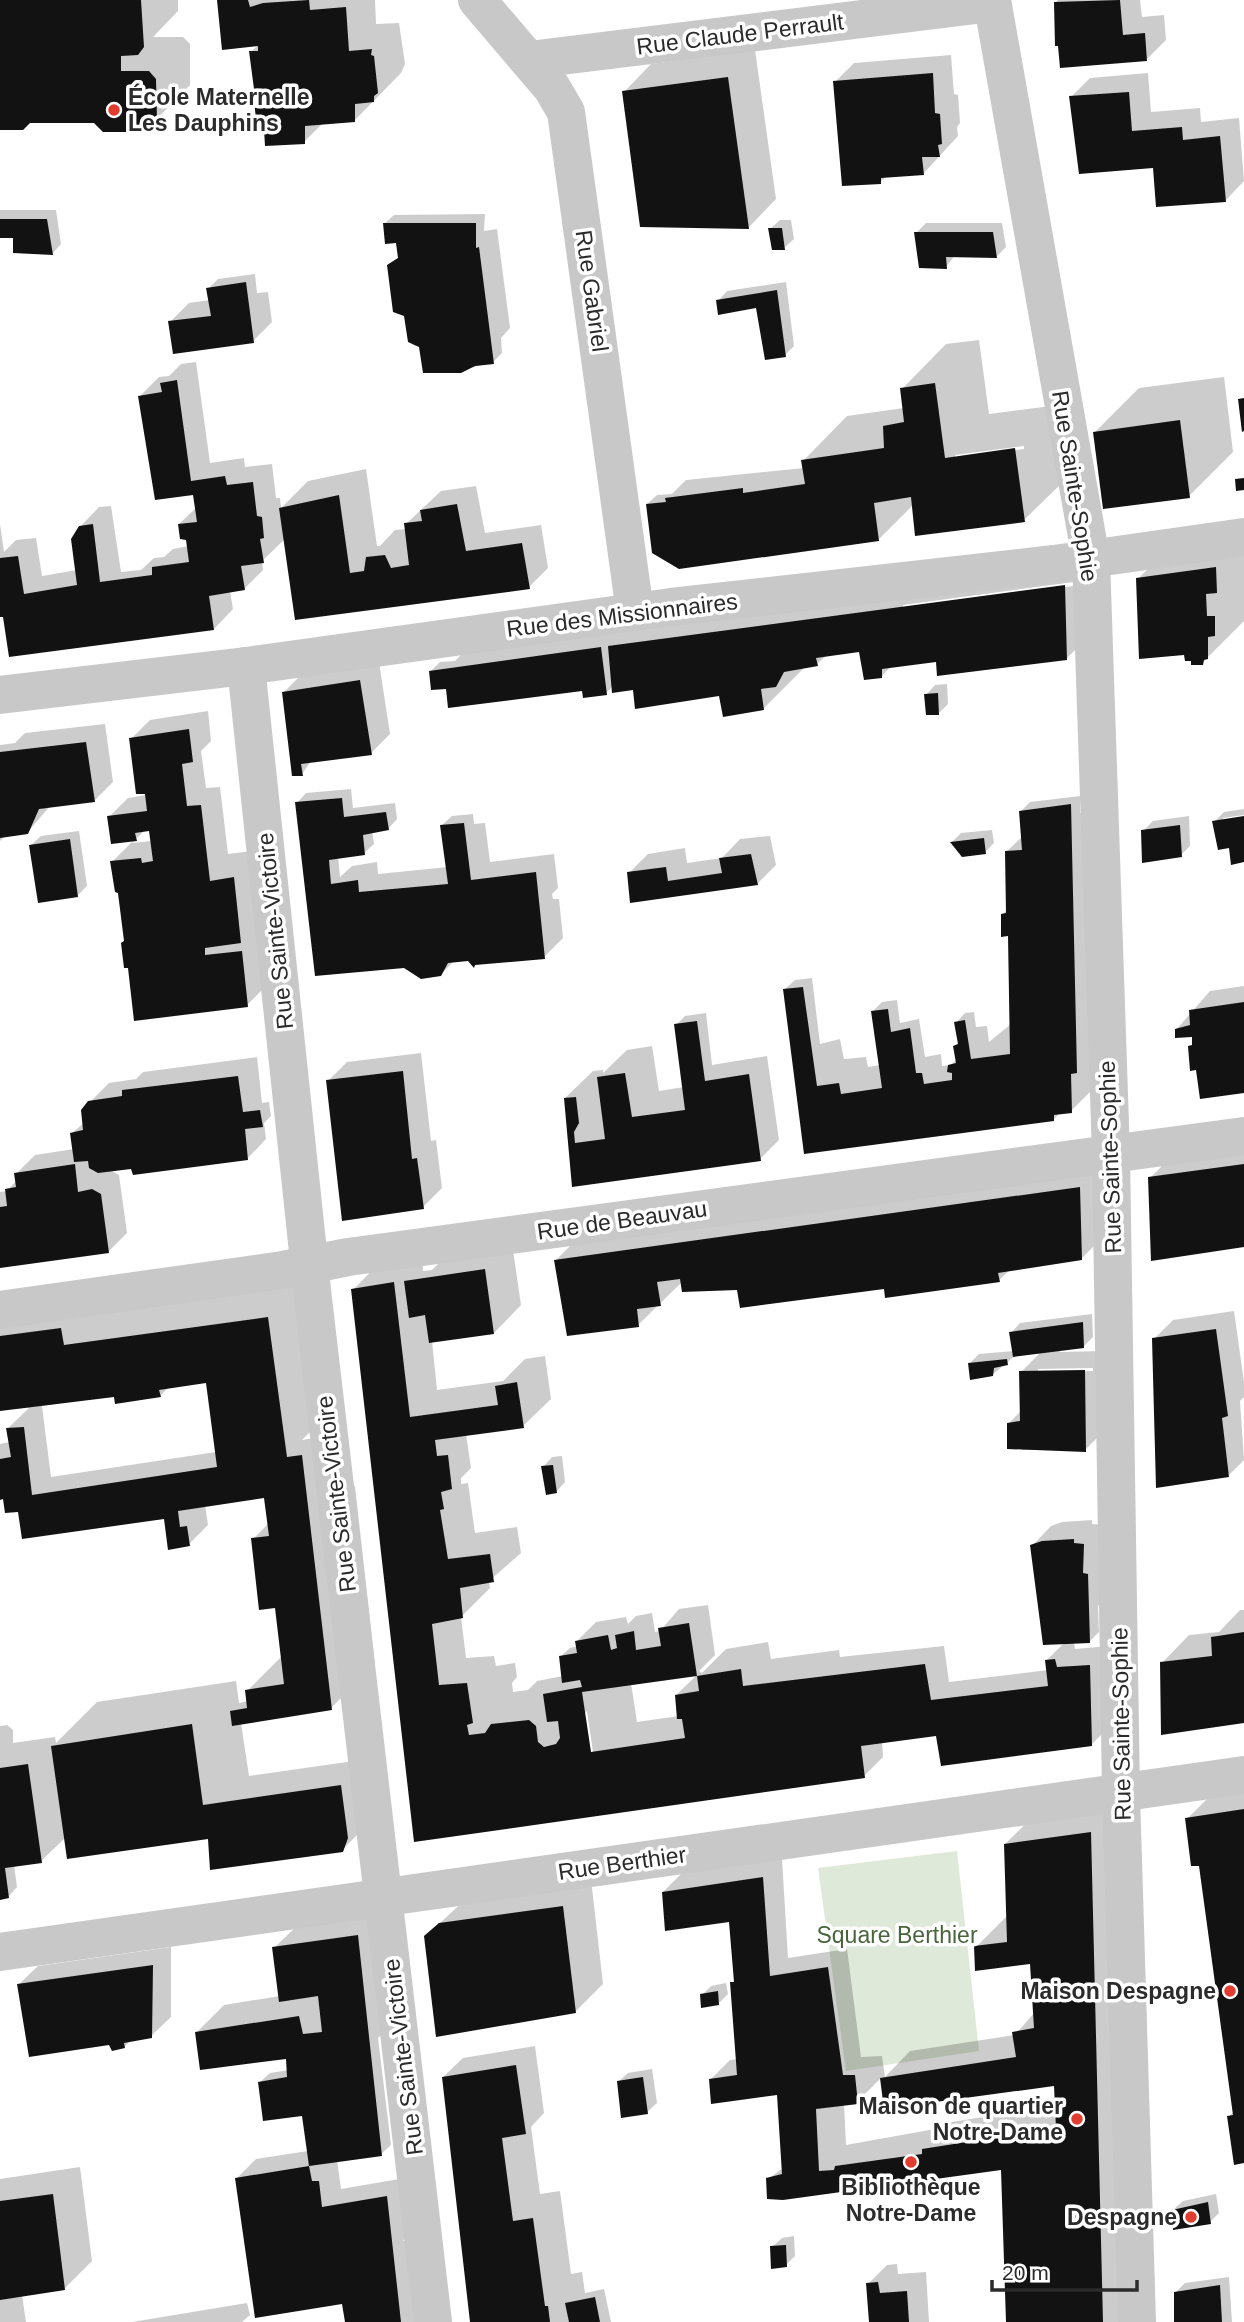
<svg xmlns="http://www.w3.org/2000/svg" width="1244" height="2322" font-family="Helvetica,sans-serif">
<rect width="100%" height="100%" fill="#fff"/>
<path fill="#dfe9d9" d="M957,1851L979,2051L846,2071L818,1868Z"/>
<g fill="#0003" fill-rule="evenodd">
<path d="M0,0H178V11L153,37H183L190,44V85L146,130L94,122L30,121L0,128Z"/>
<path d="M219,0H375L376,24L399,23L405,64L401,73L354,121L323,123L304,142L266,127L256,102L263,95L251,52L259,44Z"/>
<path d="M1058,0H1140L1142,17L1164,15L1166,40L1147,59L1056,2Z"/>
<path d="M755,50L776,199L749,227L624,92L651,64Z"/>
<path d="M951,55L954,94L958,95L960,123L957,127L958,136L923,174L887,176L880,182L835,82L854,63Z"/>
<path d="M1148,73L1151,112L1200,108L1201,122L1239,118L1244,181L1226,200L1155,166L1071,97L1090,78Z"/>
<path d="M0,210H56L61,244L52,254L14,237H0Z"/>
<path d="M485,214L484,231L497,229L510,328L501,338L502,353L493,362L455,372L420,343L415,346L409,341L406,315L389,266L400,256L398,242L384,224L394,215Z"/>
<path d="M780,220H791L794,239L784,248L770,229Z"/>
<path d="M926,223H1002L1006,247L997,256L955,255L946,267L916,233Z"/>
<path d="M255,274L257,293L268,292L272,322L253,341L170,322L189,303L210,300L208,289L218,279Z"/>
<path d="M786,282L794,346L785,355L758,306L718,301L727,291Z"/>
<path d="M979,340L989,414L1059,405L1069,476L1024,520L914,504L878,540L647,504L657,495L672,494L686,480L804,468L803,461L847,416L904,408L902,389L946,344ZM1024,446V449L955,458V455Z"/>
<path d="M196,362L210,463L244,458L245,467L272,464L276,498H280L281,508L308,481L366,469L377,546H380L395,530L407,529L406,524L441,491L476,486L485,533L541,525L548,568L529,587L296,618L285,539L262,561L263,570L244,589L230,591L233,609L214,629L0,616V524L4,552L16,540L36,538L42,576L77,570L80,527L99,507L111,506L121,572L141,570L154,558L164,557L173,549L189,546L179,524L197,507L195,493L140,396L159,377L169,376L181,364Z"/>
<path d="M1224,377L1233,452L1189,496L1095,432L1139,388Z"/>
<path d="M1244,526V621L1202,663L1138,579L1182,534Z"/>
<path d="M1109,542L1111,614L1066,659L937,660L891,666L882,676L861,650L827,655L817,664L805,667L763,709L720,694L613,686L606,693L583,689L447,687L431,671L440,662L455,661L490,626ZM1074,582V586L903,609V605Z"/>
<path d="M379,662L390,734L371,753L311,761L302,774L284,692L303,673Z"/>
<path d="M947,684L948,704L939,713L926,695L935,685Z"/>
<path d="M208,711L211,741L201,751L206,788L220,787L228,854L261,850L275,977L247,1005L126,940L112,862L135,839L109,817L128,798L146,795L131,739L150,720ZM146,829H150L152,841L132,843Z"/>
<path d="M105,724L113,782L94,801L50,806L27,833L6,835L0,841V745L15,743L25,733Z"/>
<path d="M351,789L353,808L395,803L397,819L388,829L372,831L374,844L364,853L338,857L340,877L352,866L377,862L378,874L448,867L442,825L452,816L473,814L474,824L485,823L490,862L554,854L558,888L552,894L553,899H559L563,938L544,957L454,961L440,975L405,966L316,975L297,803L306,793Z"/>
<path d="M1080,796V813L1105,810L1106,1076L1071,1111L1061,1112L1054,1119L806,1152L785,989L795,980L812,978L820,1044L840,1039L844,1059L866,1057L868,1067L881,1065L873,1011L882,1002L897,1000L900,1023L919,1019L925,1057L941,1054L942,1066L951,1065L957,1059L955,1046L960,1041L956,1023L965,1013L974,1012L976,1027L987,1026L989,1042L1011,1024L1009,935L1003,914L1007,910L1006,852L1023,836L1021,811L1030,802Z"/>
<path d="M1244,809V815L1223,818V821L1244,818V861L1214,822L1224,812Z"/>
<path d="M1189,816L1190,846L1181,855L1143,831L1153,821Z"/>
<path d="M992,830L994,843L985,852L952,842L961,833Z"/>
<path d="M79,831L87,886L77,896L31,845L41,836Z"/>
<path d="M770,836L776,865L757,884L631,901L629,873L648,854L685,848L687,863L722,858L740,839Z"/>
<path d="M1244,986V1091L1197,1068L1190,1047L1194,1042L1193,1035L1176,1030L1210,991Z"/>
<path d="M706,1013L712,1065L767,1056L779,1140L760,1159L573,1185L565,1098L593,1071L603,1070V1073L627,1050L652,1046L659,1091L684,1087L676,1025L685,1016Z"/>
<path d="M421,1053L431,1141L436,1140L442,1188L423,1207L328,1081L347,1062Z"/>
<path d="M257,1057L262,1103L269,1102L271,1116L264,1123L266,1139L247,1159L110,1170L119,1175L127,1233L108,1252L0,1266V1192L7,1191L17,1180L16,1174L35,1155L74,1149L72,1133L84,1123L90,1102L109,1083L136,1079L143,1072Z"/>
<path d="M1244,1135V1245L1150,1178L1185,1143Z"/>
<path d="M1099,1169L1100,1240L1081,1259L1010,1270L999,1280L739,1285L682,1282L638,1325L556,1260L575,1241Z"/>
<path d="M512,1243L521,1305L494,1333L432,1341L437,1390L503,1381L525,1359L545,1356L551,1399L523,1426L466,1434L471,1468L461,1478V1484L468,1483L475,1533L517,1527L521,1553L489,1581L490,1588L461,1617L466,1658L494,1656L496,1666L515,1663L517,1677L512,1683L513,1692L528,1690L537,1681L563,1676L560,1657L570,1648L578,1646L577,1641L596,1622L626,1617L628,1624L636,1616L652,1613L655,1632L660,1631L679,1609L708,1605L715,1655L699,1671L702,1673L726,1649L768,1642L771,1659L839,1650L840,1657L944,1646L949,1682L1048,1670L1047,1660L1065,1642L1032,1546L1051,1526L1062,1522L1092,1520V1524L1103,1525L1107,1596L1098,1606L1099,1632L1089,1642H1074L1075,1649L1109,1646L1111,1725L1092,1744L938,1734L882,1741L883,1757L864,1776L415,1840L353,1290L380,1262L422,1255L423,1271L432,1270L450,1252ZM698,1674L676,1695L679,1716L637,1722L631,1683ZM587,1711L598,1786H594L584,1714Z"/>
<path d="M312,1273L331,1411L302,1440L320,1437L327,1490L355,1486L375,1664L331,1708L241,1723L249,1776L368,1759L370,1822L342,1850L208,1837H66L41,1861L14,1865L17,1887L8,1897L0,1898V1726L7,1725L13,1730V1743L55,1737L56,1743L97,1702L236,1681L239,1703L249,1701L247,1691L282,1656L277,1606L253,1539L269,1523L266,1496L205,1505L208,1525L189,1544L165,1517L19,1510L4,1498H0V1444L10,1442L7,1429L29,1408L0,1409V1313ZM207,1381L216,1452L51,1477L42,1406L115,1395L160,1396L169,1387Z"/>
<path d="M1234,1311L1244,1382V1397L1240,1401L1244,1460L1229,1475L1154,1339L1173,1320Z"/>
<path d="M1092,1314L1093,1337L1083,1347L1059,1350L1060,1352L1103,1351L1104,1431L1085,1450H1022L1008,1424L1021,1411V1372L1041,1352L1016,1355L992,1375L969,1364L979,1354L1014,1351L1011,1333L1020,1323ZM1093,1368V1371L1038,1372V1369Z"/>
<path d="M562,1456L565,1482L556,1492L543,1467L552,1457Z"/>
<path d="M1240,1610H1244V1721L1162,1663L1189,1635L1219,1632Z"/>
<path d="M1244,1781V2162L1229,2117L1234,2111L1200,1864L1187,1819L1222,1784Z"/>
<path d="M1135,1788L1148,2322H1007V2166L768,2179L783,2168V2092L711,2079L730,2060L738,2059L732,1983L736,1979L731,1920L663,1892L682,1873L782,1859L788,1958L847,1949L861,2057L882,2056L885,2077L910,2051L1015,2035L1035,2012L1032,1962L976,1947L1008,1915L1005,1844L1050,1800ZM882,2077L886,2107L1056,2084L1057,2105L952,2122L946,2127L846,2145L844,2104L857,2102Z"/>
<path d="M591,1879L603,1984L575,2012L426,1936L469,1896Z"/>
<path d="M385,1908L397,2020L378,2038L391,2145L381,2154L337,2160L341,2189L405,2178L411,2230L403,2241L412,2240L421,2322H346L344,2301L237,2178L256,2159L308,2151L303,2114L260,2082L270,2073L289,2070L288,2057L197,2032L224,2005L280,1996L274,1948L302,1921Z"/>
<path d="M171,1947V2017L151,2036L131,2040L124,2047L110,2043L18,1985L38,1966Z"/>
<path d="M726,1983L728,1994L718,2004L702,1995L711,1986Z"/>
<path d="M535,2046L544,2113L531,2127L540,2194L560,2191L571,2274L582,2272L585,2293L604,2289L611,2322H472L443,2077L463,2058Z"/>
<path d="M652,2069L657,2103L647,2112L618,2082L628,2073Z"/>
<path d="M80,2167L92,2261L64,2289L22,2295L26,2322H0V2179Z"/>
<path d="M1216,2194L1219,2213L1210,2222L1173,2210L1183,2201Z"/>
<path d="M794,2236L795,2256L786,2265L772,2247L782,2238Z"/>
<path d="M897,2264L898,2274L926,2272L929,2322H871L868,2284L887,2265Z"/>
<path d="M1229,2277L1232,2322H1175V2293L1185,2283Z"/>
<path d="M247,2303L250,2315L242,2322H132Z"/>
</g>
<g fill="#121212" fill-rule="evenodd">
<path d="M0,0H141L144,47L138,55L121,56V71H149L156,79L157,121L147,132H103L94,123H30L23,130H0Z"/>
<path d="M217,0H248L250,7L263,3L309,0L310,10L346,7L349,51L372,49L371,55L374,56L378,93L374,96V102L355,104V122L305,126V144L265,146L264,129L257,128L254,101L262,100L261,89H254L249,51H258V46L222,50Z"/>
<path d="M1120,0L1123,35L1145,33L1147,61L1060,68L1058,46H1055L1054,2Z"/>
<path d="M933,73L935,113L940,114L942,144L938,145L940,157H922L924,175L881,178V184L842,186L833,81Z"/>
<path d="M728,77L749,229L640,227L622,91Z"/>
<path d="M1129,92L1132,131L1182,127L1183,140L1220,136L1226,202L1156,207L1153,168L1079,174L1069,96Z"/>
<path d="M0,219H47L53,255L13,253V238H0Z"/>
<path d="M383,223H476V248L479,247L494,364L475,366L461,373H423L419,347L408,342L404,316L393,312L387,265L398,258L396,243L385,244Z"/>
<path d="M768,228H782L785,250H772Z"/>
<path d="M914,232H993L997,258L946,257L947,269L919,268Z"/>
<path d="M246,282L254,343L173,354L168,321L211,316L206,288Z"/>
<path d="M777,290L786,357L765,360L756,308L718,315L716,300Z"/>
<path d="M177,380L191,481L225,476L227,485L253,482L257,516L262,517L264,538L260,539L264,563L241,566L245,590L209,596L214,630L9,657L3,617H0V558L18,556L24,594L77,585L71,539L79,526L93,524L100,582L152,575V567L189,562L186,540L180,539L178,524L197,522L193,495L155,500L138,396L162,392L160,383Z"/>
<path d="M935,383L945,458L1015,448L1025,522L915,536L911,497L874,503L879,541L679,569L652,553L646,504L666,502L665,498L743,488V493L805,484L801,460L884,448L883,426L904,422L900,388Z"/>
<path d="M1244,398V431L1242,432L1238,399Z"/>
<path d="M1180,420L1190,498L1103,509L1093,432Z"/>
<path d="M1244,478V490L1236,491L1235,479Z"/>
<path d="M339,495L350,573L364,571L366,557L385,555L391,568L409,565L404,523L422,521L420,510L457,504L466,551L522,543L530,589L295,620L279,508Z"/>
<path d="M1216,567L1217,593L1206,594L1207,616H1215V636L1208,637V659L1204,660L1203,665H1191V661H1185L1184,655L1139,659L1136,578Z"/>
<path d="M1065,585L1067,660L937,676L936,662L882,669V678L864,680L859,652L816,658L818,666L784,672L776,687L761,689L764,710L723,717L719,696L635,709L633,690L612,693L608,646Z"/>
<path d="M601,647L607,695L583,698L582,691L448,708L446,689L431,690L429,671Z"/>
<path d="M360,680L372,755L301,764L303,776H292L282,692Z"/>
<path d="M938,693L939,715H926L924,694Z"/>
<path d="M189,729L193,762L182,764L187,806L201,805L210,881L234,877L241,943L205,948V955L242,951L248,1007L134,1021L128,968H124L121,943L124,941L118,893L115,892L110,861L141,858L142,863L153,861L149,831L135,833L137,841L111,844L107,816L147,811L145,794H136L129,738Z"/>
<path d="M86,742L95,802L39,809L28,834L0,838V752Z"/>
<path d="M342,798L344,817L386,812L389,830L363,835L365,855L329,860L331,884L358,880L359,892L448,884L440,825L464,823L471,880L536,872L545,959L475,965L474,968L468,961L448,963L441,976L421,979L404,968L315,976L295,802Z"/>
<path d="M1071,804L1077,1073L1071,1074L1072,1113L1054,1115V1121L804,1154L783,989L803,987L817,1086L839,1083L841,1094L882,1088L871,1011L888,1009L891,1032L910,1028L916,1073H922L924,1084L952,1080V1073L947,1072L948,1065L956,1063L953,1046L958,1044L954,1022L965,1020L971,1059L1010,1054L1008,936L1001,937V914L1006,913L1005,851L1022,850L1019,811Z"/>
<path d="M1244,816V862L1231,865L1229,848L1218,850L1212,821Z"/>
<path d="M1180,825L1182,857L1142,863L1141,830Z"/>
<path d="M984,838L986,854L962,857L950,842Z"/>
<path d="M70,839L78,897L38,903L29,845Z"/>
<path d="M751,854L758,885L630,903L627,872L666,867L668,881L722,873L719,858Z"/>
<path d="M1244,1002V1093L1200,1099L1196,1070L1190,1071L1188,1046L1192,1045V1037L1175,1038V1029L1190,1025L1189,1010Z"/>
<path d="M697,1021L705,1081L749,1074L761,1161L572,1187L564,1098L576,1097L579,1123L574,1132L575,1143L605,1139L597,1077L625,1073L632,1117L685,1110L674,1024Z"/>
<path d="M403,1071L412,1159L417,1158L424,1209L342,1221L326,1080Z"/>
<path d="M238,1076L243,1112L260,1110L263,1127L245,1129L248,1160L133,1175L131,1169L98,1173L89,1168L88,1161L74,1162L70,1133L83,1130L81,1110L88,1101L122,1096V1090Z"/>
<path d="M75,1164L78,1192L92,1189L101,1194L109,1253L0,1268V1207L7,1206L5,1189L16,1187L14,1173Z"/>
<path d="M1244,1164V1247L1151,1261L1148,1177Z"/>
<path d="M1080,1187L1082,1260L998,1273L1000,1282L885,1298L884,1289L740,1308L737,1290L682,1292L680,1279L657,1282L661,1306L637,1309L639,1327L567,1336L554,1260Z"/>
<path d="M485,1269L494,1334L429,1343L425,1315L409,1318L404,1281Z"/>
<path d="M394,1282L410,1417L498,1405L495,1386L517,1382L524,1428L435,1440L437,1456L448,1455L452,1489L441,1492L444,1509L440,1510L448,1559L490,1554L494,1582L460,1588L463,1618L432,1624L439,1685L467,1683L473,1723L467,1725L469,1735L485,1733L491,1724L529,1720L536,1726L538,1742L544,1747L556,1744L560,1738L558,1721L547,1722L543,1694L582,1687L580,1680L562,1683L559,1656L577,1653L575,1641L608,1635L611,1650L617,1648L615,1635L634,1631L636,1650L661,1646L658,1628L689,1623L697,1676L741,1669L743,1686L925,1664L931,1700L1048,1686L1045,1660L1055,1659L1057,1667L1090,1665L1092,1746L941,1766L936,1736L861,1746L865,1778L414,1842L351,1289ZM697,1676L699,1691L675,1695L677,1719H682L685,1738L591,1752L582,1692Z"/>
<path d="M268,1317L287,1457L302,1455L332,1710L232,1726L230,1711L247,1708L245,1690L284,1684L275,1608L259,1610L251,1538L269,1536L264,1498L178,1511L180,1527L187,1526L190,1546L168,1550L164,1519L22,1539L18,1512L5,1513L3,1499L0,1500V1459L11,1457L6,1428L24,1427L32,1495L217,1467L206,1383L159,1390L161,1397L115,1404L114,1397L0,1411V1336L61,1328L64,1345Z"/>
<path d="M1083,1322L1084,1348L1013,1357L1009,1332Z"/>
<path d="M1216,1329L1228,1416L1222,1418L1229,1477L1156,1488L1152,1338Z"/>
<path d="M1007,1359L1008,1365L994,1368L993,1376L970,1380L968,1363Z"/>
<path d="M1085,1370L1086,1452L1007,1449V1423L1020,1421L1019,1371Z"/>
<path d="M553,1465L557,1493L546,1495L541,1466Z"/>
<path d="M1074,1539V1543L1084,1544L1083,1573L1088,1574L1090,1643L1043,1645L1030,1545L1042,1541Z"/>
<path d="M1244,1632V1723L1161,1735L1160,1662L1212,1656L1211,1637Z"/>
<path d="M192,1724L203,1805L341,1785L348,1838L343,1852L210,1870L208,1839L67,1859L51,1746Z"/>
<path d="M28,1764L42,1863L5,1868L9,1898L0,1900V1768Z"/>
<path d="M1244,1809V2163L1234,2165L1227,2116L1233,2115L1199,1866H1191L1185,1818Z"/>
<path d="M1091,1832L1103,2322H1006L1001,2170L783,2200L767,2199L766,2178L782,2174L777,2095L711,2104L709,2079L737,2075L730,1982H734L729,1922L665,1931L662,1892L763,1877L770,1976L828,1967L843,2075H855L858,2104L816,2109L819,2171L834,2170L835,2166L922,2154V2149L1056,2128L1054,2086L884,2109L880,2078L1016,2057L1012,2032L1034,2028L1030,1964L975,1971L974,1946L1007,1942L1004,1844Z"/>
<path d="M563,1906L576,2013L436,2037L424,1936L439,1923Z"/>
<path d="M358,1935L382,2156L309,2166L302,2116L263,2121L258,2082L287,2077L286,2059L200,2070L195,2032L299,2016L303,2034L322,2032L318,1996L279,2002L272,1947Z"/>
<path d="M153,1965L152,2038L124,2043L125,2048L112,2051L109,2045L29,2057L17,1984Z"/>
<path d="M718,1991L719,2005L701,2008L700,1994Z"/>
<path d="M516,2065L526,2134L502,2138L513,2221L533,2218L545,2306H548L550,2322H470L442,2077Z"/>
<path d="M643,2077L648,2114L621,2118L617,2081Z"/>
<path d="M309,2166L312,2181H319L322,2207L387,2196L401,2322H345L342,2304L255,2318L235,2178Z"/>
<path d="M53,2194L65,2290L0,2300V2201Z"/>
<path d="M1208,2202L1211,2224L1173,2230L1172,2210Z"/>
<path d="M786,2245L787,2267L771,2269L770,2246Z"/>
<path d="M878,2282L880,2293L907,2291L909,2322H869L866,2283Z"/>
<path d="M1220,2285L1222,2322H1174V2292Z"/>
<path d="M595,2297L600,2322H569L565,2303Z"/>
</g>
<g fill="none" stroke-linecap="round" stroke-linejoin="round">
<g stroke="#c8c8c8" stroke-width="38">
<path d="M477,0L552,88L566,112L635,612"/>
<path d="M992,0L1091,559L1111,1154L1121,1794L1137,2322"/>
<path d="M529,60L992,3"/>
<path d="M246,666L313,1299L433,2322"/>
<path d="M0,695L246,666L671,607L1054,564L1244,537"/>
<path d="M0,1310L283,1270L348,1257L1244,1136"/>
<path d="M0,1952L1244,1775"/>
</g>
</g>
<g fill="#e03d30" stroke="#fff" stroke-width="2.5">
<circle cx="114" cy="110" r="7"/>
<circle cx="1230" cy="1991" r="7"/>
<circle cx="1077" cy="2119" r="7"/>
<circle cx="911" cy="2162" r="7"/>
<circle cx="1191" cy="2217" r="7"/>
</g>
<g text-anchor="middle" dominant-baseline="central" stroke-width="7" stroke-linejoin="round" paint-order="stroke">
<g font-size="23" fill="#2b2b2b" stroke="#fff">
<text transform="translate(740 34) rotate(-7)">Rue Claude Perrault</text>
<text transform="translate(592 291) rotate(82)">Rue Gabriel</text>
<text transform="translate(1075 486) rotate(81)">Rue Sainte-Sophie</text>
<text transform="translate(622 615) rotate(-7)">Rue des Missionnaires</text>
<text transform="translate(275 931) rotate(-96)">Rue Sainte-Victoire</text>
<text transform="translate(1110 1157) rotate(-92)">Rue Sainte-Sophie</text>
<text transform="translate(622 1220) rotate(-8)">Rue de Beauvau</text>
<text transform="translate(336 1494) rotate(-97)">Rue Sainte-Victoire</text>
<text transform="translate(1121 1724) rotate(-91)">Rue Sainte-Sophie</text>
<text transform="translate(622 1863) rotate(-8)">Rue Berthier</text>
<text transform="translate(403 2057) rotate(-97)">Rue Sainte-Victoire</text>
</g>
<g font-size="23" font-weight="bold" fill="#2b2b2b" stroke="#fff" text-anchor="end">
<text x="128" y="97" text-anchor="start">École Maternelle<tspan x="128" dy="26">Les Dauphins</tspan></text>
<text x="1216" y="1991">Maison Despagne</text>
<text x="1063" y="2106">Maison de quartier<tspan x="1063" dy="26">Notre-Dame</tspan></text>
<text x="911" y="2187" text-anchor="middle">Bibliothèque<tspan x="911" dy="26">Notre-Dame</tspan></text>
<text x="1177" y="2217">Despagne</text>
</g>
<g font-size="23" fill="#48653b" stroke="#fff">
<text x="897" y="1935">Square Berthier</text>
</g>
</g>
<path d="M992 2280v10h145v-10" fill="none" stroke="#2b2b2b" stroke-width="3.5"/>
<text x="1002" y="2280" font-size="21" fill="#2b2b2b" stroke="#ffffff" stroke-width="5" paint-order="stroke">20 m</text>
</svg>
